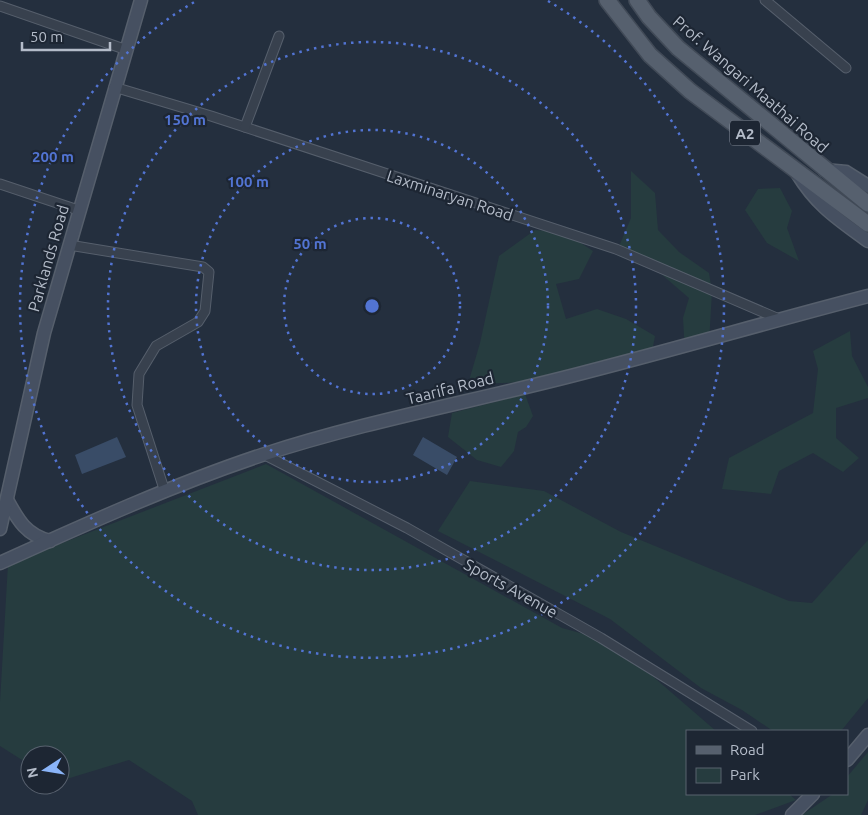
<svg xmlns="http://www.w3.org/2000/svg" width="868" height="815" font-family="Ubuntu,sans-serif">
<rect width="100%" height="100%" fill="#242f3e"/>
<g fill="#263c3f">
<path d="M631,171L655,193L658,230L679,252L709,273L712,292L709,343L685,353L683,318L689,298L660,273L617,251L631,218Z"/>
<path d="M780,188L792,211L787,228L799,261L767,243L745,210L758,189Z"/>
<path d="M535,230L564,232L593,251L579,279L556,284L566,319L597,309L626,319L655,336L650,363L602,371L567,381L468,384L480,343L499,256Z"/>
<path d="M850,331L852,356L868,387V398L836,408V438L859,458L843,472L813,453L779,471L771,494L722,489L729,458L813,413L818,369L813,351Z"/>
<path d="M525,394L533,416L526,427L518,432L514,451L501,467L477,460L448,437L452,413Z"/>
<path d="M266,464L562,628L613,642L716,731H687V794H789L796,800L755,815H198L192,801L129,760L60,781V755H30V765L0,746V702L8,564Z"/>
<path d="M470,481L544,491L621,532L789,601L812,603L868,540V698L841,731H773L742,710L701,688L610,619L438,531Z"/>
<path d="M868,752V800L861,815H802L833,794H847V777Z"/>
</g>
<g fill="#394c67">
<path d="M117,437L126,457L82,474L75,455Z"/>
<path d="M423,437L457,457L447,475L413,455Z"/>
</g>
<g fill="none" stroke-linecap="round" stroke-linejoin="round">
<defs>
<g id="street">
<path d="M765,0L846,68"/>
<path d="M0,6L127,50"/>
<path d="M114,87L211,116L616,249L779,319"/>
<path d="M245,127L279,36"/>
<path d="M0,184L78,210"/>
<path d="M69,245L203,267L209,272L205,311L198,322L156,346L139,374L137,405L165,492"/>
<path d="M265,455L407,528L601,638L752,731"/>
</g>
<g id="secondary">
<path d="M824,170L846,172L868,186"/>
<path d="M797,173C817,206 838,219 868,241"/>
<path d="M7,500C18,520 26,535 50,541"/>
<path d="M0,529L44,333L141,0"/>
<path d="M0,563C86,524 172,485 262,455C369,420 481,400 590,371C683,347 775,320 868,296"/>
<path d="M847,760L868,735"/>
<path d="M792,815L813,794"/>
</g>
<g id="primary">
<path d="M607,0L650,55L690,91L868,224"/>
<path d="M637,0L649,17L678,48L868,204"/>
</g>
</defs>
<use href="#street" stroke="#565f6c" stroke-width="11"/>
<use href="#secondary" stroke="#565f6c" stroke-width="15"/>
<use href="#primary" stroke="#414a57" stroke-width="18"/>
<use href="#street" stroke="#38414e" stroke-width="9"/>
<use href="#secondary" stroke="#465061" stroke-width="12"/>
<use href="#primary" stroke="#56606e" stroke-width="15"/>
</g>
<g fill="none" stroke="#5274d3" stroke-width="2.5" stroke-dasharray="2.5 5">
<circle cx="372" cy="306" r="88"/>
<circle cx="372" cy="306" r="176"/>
<circle cx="372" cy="306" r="264"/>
<path d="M548 1A352 352 0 1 1 196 1"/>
</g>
<g text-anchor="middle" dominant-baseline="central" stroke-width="4.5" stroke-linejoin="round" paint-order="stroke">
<rect fill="#1d2633" stroke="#878f9c" stroke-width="1" x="730" y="120.5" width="30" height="25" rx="4"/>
<g font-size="15" font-weight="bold" fill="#b4bcc9">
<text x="745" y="133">A2</text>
</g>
<g font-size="16" fill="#b4bcc9" stroke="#1d2633">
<text transform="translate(751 84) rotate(41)">Prof. Wangari Maathai Road</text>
<text transform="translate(450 195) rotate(18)">Laxminaryan Road</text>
<text transform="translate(48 258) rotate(-74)">Parklands Road</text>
<text transform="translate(450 388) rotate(-14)">Taarifa Road</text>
<text transform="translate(511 588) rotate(29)">Sports Avenue</text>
</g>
</g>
<circle cx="372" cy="306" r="8" fill="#5274d3" stroke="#1d2633" stroke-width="2.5"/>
<g font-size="15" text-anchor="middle" font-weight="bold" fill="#5274d3" stroke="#1d2633" stroke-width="4.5" stroke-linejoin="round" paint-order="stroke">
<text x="185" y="125">150 m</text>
<text x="53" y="162">200 m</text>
<text x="248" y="187">100 m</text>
<text x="310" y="249">50 m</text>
</g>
<rect x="686" y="730" width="162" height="65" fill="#1d2633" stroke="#59626f"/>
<rect x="696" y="746" width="25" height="8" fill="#56606e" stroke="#59626f"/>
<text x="730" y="755" font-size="15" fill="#b4bcc9">Road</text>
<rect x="696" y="768" width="25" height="15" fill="#263c3f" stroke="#59626f"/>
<text x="730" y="780" font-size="15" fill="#b4bcc9">Park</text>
<g transform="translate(45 770) rotate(258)"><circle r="24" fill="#1d2633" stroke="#59626f"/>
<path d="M0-4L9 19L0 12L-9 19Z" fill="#8ab4f8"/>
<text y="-8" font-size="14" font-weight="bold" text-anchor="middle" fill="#b4bcc9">N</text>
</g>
<path d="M22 42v8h88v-8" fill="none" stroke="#b4bcc9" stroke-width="2.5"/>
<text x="30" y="42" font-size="15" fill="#b4bcc9" stroke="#1d2633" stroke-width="4" paint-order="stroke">50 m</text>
</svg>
